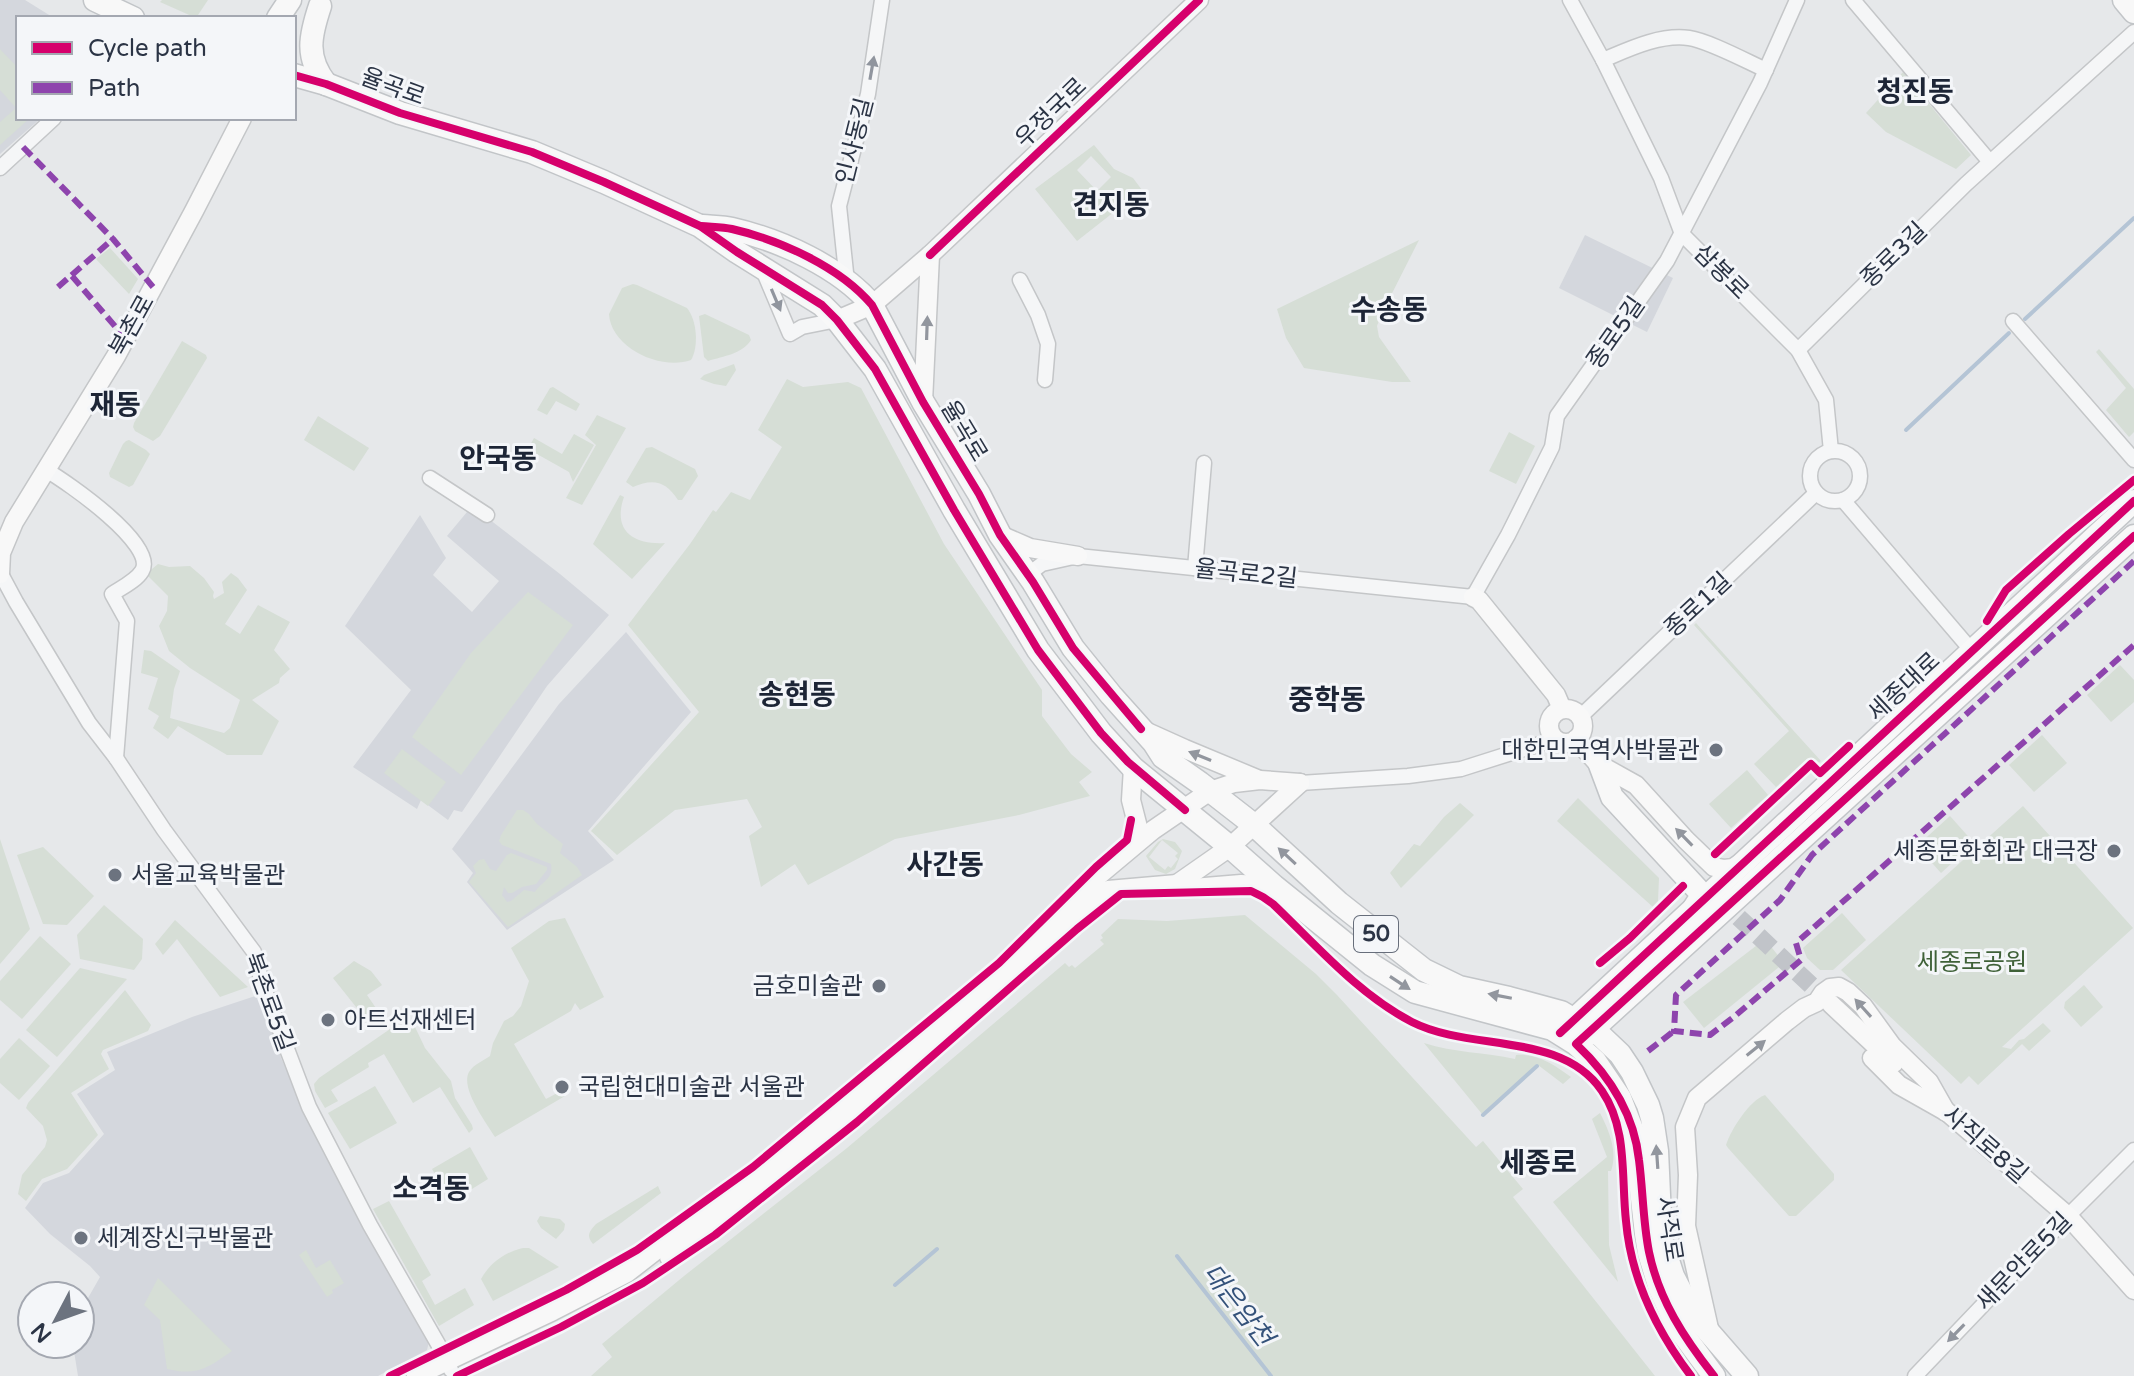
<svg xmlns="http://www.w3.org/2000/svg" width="2134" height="1376" font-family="'Varela Round','Noto Sans KR',sans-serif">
<rect width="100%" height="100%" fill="#e6e8ea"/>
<g fill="#d4d7dd">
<path d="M0,0H25L54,18H18V118H41L0,154Z"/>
<path d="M1585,235L1673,278L1647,332L1559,288Z"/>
<path d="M472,506L560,574L609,615L547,686L462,812L454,810L448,820L421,800L417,809L353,767L411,690L345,626L420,515L446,558L433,575L472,612L499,581L447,536Z"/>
<path d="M626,632L691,712L588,831L614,860L507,930L467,882L473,873L452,849L559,704Z"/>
<path d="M258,995L267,1006L281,1058L317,1138L429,1342L427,1350L378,1376H78L73,1345L80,1344V1312L100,1277L90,1266L50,1234L25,1208L43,1183L69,1173L104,1134L77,1094L115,1070L107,1052L192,1017Z"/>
</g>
<g fill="#d6ded6" fill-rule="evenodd">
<path d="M162,0H208L196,18L160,2Z"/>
<path d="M0,49L18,68V118H30L0,145V122L16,108L0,90Z"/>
<path d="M1903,72L1971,155L1956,169L1886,132L1866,113Z"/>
<path d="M1094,145L1114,169L1133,178L1142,190L1077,241L1035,189ZM1091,156L1111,177L1097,191L1077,170Z"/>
<path d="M1419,240L1381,315L1377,326L1379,337L1411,382H1392L1304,368L1286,338L1277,309Z"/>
<path d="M110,248L138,279L129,294L96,259Z"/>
<path d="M633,284L637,285L687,308C697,320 699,347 691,360C661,371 611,348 609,314L622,288Z"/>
<path d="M705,314L749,335L751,340C742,354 724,356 708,361L704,357L699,316Z"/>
<path d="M182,341L206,355L207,358L160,436L153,441L135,431L133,427L134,423Z"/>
<path d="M2099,349L2134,389V432L2129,437L2106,410L2126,388L2096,352Z"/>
<path d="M734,364L736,370L726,386L714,384L700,379L704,375Z"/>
<path d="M787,379L803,387L848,382L861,388L944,544L1042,690V716L1071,754L1092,772L1079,782L1090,796L1019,815L895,839L808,885L795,864L761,887L749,836L762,827L747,799L675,810L617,855L591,831L699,712L628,625L690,544L713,510L716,512L731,492L750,500L782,447L758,430Z"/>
<path d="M553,387L580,404L576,411L556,401L547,415L537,410L550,388Z"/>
<path d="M597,415L626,428L582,505L566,498L596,445L585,435Z"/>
<path d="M318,416L369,448L354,471L304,440Z"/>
<path d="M1509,432L1535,446L1516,484L1489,471Z"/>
<path d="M574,434L594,445L573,482L569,472L528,449L534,438L562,454Z"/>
<path d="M129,440L146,450L150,454L133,485L129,487L110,477L109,473L123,444L126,441Z"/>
<path d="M652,447L695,469L698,476L682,500H678C666,481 653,478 633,487L626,482L646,448Z"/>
<path d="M620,495L624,497C612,531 634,545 665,543L632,579L593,544Z"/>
<path d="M158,564L169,567L190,566L204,578L214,592L213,596L214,599L224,593L222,582L231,573L238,578L247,590L225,624L240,634L258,605L290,622L274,650L290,669L280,678L279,683L252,700L279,721L262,755H227L178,726L168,739L153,728L159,716L148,709L158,678L141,673L144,650L151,651L180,671L174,689L170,718L224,733L230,728L240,700L190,668L169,651L159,626L167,611L168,596L146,574Z"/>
<path d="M528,592L573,625L461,775L412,737L471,653Z"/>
<path d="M1696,623L1821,761L1816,765L1808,758L1776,787L1754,764L1789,731L1694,625Z"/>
<path d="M2120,665L2134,680V702L2111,722L2087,695Z"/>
<path d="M2042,735L2067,763L2034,792L2009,765Z"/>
<path d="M402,749L446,782L428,806L384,773Z"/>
<path d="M1747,770L1768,795L1731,828L1709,804Z"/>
<path d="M1578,798L1659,878L1658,901L1653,907L1557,821Z"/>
<path d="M1460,803L1474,815L1401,888L1390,873L1414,844L1420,846L1444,817Z"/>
<path d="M2023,806L2133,928L2002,1047L2011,1049L2019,1040L2024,1039L2043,1023L2051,1031L2029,1051L2022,1044L1978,1085L1969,1076L1961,1084L1841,970Z"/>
<path d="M517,810H523L529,814L537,824L563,844L560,853L577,867L582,875L508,927L469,882L476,873L473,866L479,860L484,859L490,869L496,871L507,855L511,853L547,867V870L536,884L522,887L512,893H508L504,887L502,895L507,902L511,901L524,890L535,892C542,881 554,879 551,864L502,845L499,841L501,835Z"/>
<path d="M1950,816L1974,843L1941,873L1917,846Z"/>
<path d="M0,839L30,929L0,964Z"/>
<path d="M1163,839L1175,842L1182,851L1175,869L1166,874L1155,870L1146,856L1158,842ZM1162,840L1178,853L1175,856L1178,859L1171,868L1168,866L1165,870L1149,857Z"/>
<path d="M43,847L94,896L67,925L43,924L17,855Z"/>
<path d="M104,905L143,939L142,959L134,970L80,959L77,935Z"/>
<path d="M1842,913L1866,940L1833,970H1820L1807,958L1803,948Z"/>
<path d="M1245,915L1316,974L1337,995L1476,1147L1483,1141L1523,1189L1513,1197L1655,1376H591L612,1357L602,1344L684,1276L847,1148L1065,963L1069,967L1072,965L1075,968L1104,944L1100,940L1103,938L1101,935L1118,919L1167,921Z"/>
<path d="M565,918L604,997L580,1010L575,1003L571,1011L514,1044L546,1099L561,1091L565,1096L495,1137C486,1122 460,1088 469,1072C474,1064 483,1061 490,1056L493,1043L504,1021L513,1016L521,1006L529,981L511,948L549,921Z"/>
<path d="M175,920L248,987L220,997L177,939L163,955L155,944Z"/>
<path d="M40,936L71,964L22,1019L0,1000V981Z"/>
<path d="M1765,939L1784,963L1704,1028L1683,1002Z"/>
<path d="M354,961L371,971L382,985L367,995L380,1014L368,1022L333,978Z"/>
<path d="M80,968L127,979L57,1057L26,1030Z"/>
<path d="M2084,985L2103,1007L2081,1027L2064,1008L2065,1002Z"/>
<path d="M125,990L151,1025L148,1031L103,1050L101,1054L109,1069L71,1093L98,1135L67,1169L42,1179L26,1201L18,1194L22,1175L45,1147L47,1140L43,1126L26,1108L28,1103Z"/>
<path d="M409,1024L415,1027L425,1048L451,1081L455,1098L472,1125L473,1129L469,1133L440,1087L413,1103L384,1054L368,1063L369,1067L331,1090L338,1101L325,1108L315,1091L314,1084L319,1078L393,1027Z"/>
<path d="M19,1038L50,1066L19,1100L0,1083V1059Z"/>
<path d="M1424,1043C1454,1053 1485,1052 1515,1059L1516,1055C1537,1053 1555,1065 1571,1077L1563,1084L1538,1065L1482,1114Z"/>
<path d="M375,1086L397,1123L350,1149L328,1113Z"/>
<path d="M1765,1095L1834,1174V1180L1796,1216H1789L1728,1148L1726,1145C1731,1129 1750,1100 1765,1095Z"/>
<path d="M1600,1113C1609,1131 1618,1151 1611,1171H1608L1609,1245L1618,1282L1553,1202L1607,1157L1592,1119Z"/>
<path d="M470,1147L488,1179L451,1202L432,1169Z"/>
<path d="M658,1186L661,1193L593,1244C586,1235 589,1232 596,1224Z"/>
<path d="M389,1201L431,1275L422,1281L435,1305L465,1288L474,1305L439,1326L373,1209Z"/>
<path d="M540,1216L560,1219L565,1224L564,1230L556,1239L541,1228L537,1221Z"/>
<path d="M523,1248H529L559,1267L493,1301L481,1279C490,1263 505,1252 523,1248Z"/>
<path d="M306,1250L316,1268L330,1260L344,1283L332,1290L333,1293L327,1297L299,1255Z"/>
<path d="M158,1278L232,1351C208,1368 197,1376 167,1369L160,1320L144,1305Z"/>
</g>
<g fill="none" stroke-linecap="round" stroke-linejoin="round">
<g stroke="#b4c4d5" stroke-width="4">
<path d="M2025,319L2134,218"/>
<path d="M1906,430L2009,333"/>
<path d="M1483,1115L1537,1066"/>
<path d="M1177,1256L1271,1376"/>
<path d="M895,1285L937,1249"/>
</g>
<path stroke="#c1c4c9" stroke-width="18" stroke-dasharray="18 9" stroke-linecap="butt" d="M1719,899L1831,1004"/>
<defs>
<g id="street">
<path d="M1570,0L1603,60L1661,178L1682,234L1798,350L1826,400L1831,451"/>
<path d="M1853,0L1990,162"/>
<path d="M1603,60C1629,49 1660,34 1689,38C1709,41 1746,61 1766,70"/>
<path d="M0,168L54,118"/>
<path d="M763,270L790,334L802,327L837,320"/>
<path d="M1020,280L1038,315L1048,344L1045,380"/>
<path d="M847,282L839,206L868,94L882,0"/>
<path d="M2013,321L2134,460"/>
<path d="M1798,350L1966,184L2134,32"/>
<circle cx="1835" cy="476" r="25"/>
<path d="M46,470C67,482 158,545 142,571C136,581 121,588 112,594L127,621L116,758"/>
<path d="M430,478L487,515"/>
<path d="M1843,500L1972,651"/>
<path d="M1195,568L1204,463"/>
<path d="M1,574L16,602L89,723L116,758L164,830L254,952L262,983L309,1107L370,1225L442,1351L451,1370"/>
<path d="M1033,582L1034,570L1042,564L1078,556L1473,597L1508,535L1552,447L1557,416L1667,261L1760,83L1797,0"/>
<path d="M1580,717L1816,493"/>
<path d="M1300,783L1408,776L1461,769L1546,742L1553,737"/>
<path d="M1915,1376L2068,1216L2134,1150"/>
</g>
<g id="secondary">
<path d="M837,320L872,305L930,255L1199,0"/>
<path d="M923,402L930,255"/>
<path d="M1000,535L1030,548L1078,556"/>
<path d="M0,574L1,553L14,522L116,356L194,211L242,118"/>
<path d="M1473,597L1479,600L1556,695L1562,709"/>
<circle cx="1566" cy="726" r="17"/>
<path d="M1145,731L1185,749L1257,779"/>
<path d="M1576,739L1608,775"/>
<path d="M1600,765L1636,785L1686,840L1714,867L1724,869L1733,868L1741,863"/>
<path d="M1133,768L1131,800L1141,839"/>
<path d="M1177,884L1230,847L1300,783"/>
<path d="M1831,1004L1894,1063"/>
<path d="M1872,1058L1899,1085L1945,1111"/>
<path d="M1939,1105L2068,1216L2134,1290"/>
<path d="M669,1257L734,1208L844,1122L1023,968L1108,890L1177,884L1193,888L1241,884L1274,886"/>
<path d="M1710,1333L1686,1226L1688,1175L1685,1127L1697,1098L1787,1021L1804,1008L1817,1002L1823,993L1830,988L1839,987L1848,992L1863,1006L1892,1046L1929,1082L1946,1112"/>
<path d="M416,1376L553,1311L627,1273L864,1088L992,976L1098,876L1153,830L1210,791L1234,783L1260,780L1300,783"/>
</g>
<g id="primary">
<path d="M95,0L133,18"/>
<path d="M2124,0L2134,12"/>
<path d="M320,6C310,36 305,57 326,84"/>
<path d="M278,18L290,0"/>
<path d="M294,75L326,84L400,113L532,152L604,182L700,226L737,252L822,305L837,320L875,369L954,510L1038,650L1101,733L1133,768L1230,847L1274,886L1372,965L1415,992L1552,1029L1576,1044L1595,1061L1620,1098L1635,1137L1646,1234L1649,1253L1660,1289L1677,1326L1714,1376"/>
<path d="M702,226C712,227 723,227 732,229C780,240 840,267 872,305L923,402L979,494L1000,535L1033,582L1073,648L1111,695L1154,743L1163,757L1200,783L1254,825L1339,903L1424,970L1459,987L1509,998L1561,1012L1601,1036L1620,1054L1632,1072L1648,1105L1652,1118L1657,1151L1661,1239L1673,1276L1688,1305L1700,1322L1747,1376"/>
<path d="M1600,765L1612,797L1699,891L1701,897L1694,908"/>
<path d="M1566,1027L2134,501"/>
<path d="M1582,1039L2134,536"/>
</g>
</defs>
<use href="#street" stroke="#c4c6c8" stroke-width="17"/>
<use href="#secondary" stroke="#c4c6c8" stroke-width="21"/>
<use href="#primary" stroke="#c2c5c8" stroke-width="25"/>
<use href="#street" stroke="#f5f6f7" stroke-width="14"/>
<use href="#secondary" stroke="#f8f8f8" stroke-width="18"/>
<use href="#primary" stroke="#f8f8f8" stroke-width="22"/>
<g stroke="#8e44ad" stroke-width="6" stroke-dasharray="12 6" stroke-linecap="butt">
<path d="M23,147L113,239L153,287"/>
<path d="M72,276L125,338"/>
<path d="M58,287L113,239"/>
<path d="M2134,561L1812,855L1780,900L1676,995L1674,1031L1710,1035L1735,1016L1801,960L1796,943L2134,645"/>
<path d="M1648,1051L1674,1031"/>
</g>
<defs>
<g id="cycleway">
<path d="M294,75L326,84L400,113L532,152L604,182L700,226L737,252L822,305L837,320L875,369L954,510L1038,650L1101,733L1128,762L1185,810"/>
<path d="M701,226C712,227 723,227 732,229C780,240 840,267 872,305L923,402L979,494L1000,535L1033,582L1073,648L1141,729"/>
<path d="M930,255L1199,0"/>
<path d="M1987,621L2006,590L2069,534L2134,480"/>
<path d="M1715,854L1811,764L1820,773L1849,746"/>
<path d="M1600,963L1630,938L1683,886"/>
<path d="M1560,1033L2134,501"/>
<path d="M390,1376L566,1290L637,1250L753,1167L999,963L1096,867L1127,840L1131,820"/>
<path d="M457,1376L561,1327L643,1283L715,1235L857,1122L1077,929L1121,894L1251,891L1263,897L1273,904C1316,945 1358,994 1412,1022C1471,1052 1561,1031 1602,1091C1628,1129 1621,1177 1626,1221C1631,1279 1656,1330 1691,1376"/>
<path d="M1714,1376C1684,1338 1659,1300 1649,1252C1643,1222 1643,1191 1639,1160C1634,1113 1610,1076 1576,1044L2134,536"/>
</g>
</defs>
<use href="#cycleway" stroke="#f4f6f9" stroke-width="13"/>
<use href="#cycleway" stroke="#d6006c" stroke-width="8"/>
</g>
<defs><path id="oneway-solid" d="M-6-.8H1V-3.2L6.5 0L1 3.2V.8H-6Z" transform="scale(2)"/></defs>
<g fill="#90959e">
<use href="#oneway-solid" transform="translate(872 68) rotate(-80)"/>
<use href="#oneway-solid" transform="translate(776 300) rotate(67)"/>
<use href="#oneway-solid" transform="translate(1956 1333) rotate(134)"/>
</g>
<g fill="#92969e">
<use href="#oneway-solid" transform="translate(927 328) rotate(-88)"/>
<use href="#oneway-solid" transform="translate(1200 756) rotate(-158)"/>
<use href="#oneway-solid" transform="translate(1684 837) rotate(-134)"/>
<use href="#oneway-solid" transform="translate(1287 856) rotate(-137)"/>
<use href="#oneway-solid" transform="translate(1400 983) rotate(33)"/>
<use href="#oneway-solid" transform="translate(1500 996) rotate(-169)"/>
<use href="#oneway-solid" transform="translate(1863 1008) rotate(-132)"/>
<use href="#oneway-solid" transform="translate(1756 1048) rotate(-39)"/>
<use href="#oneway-solid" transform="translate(1657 1157) rotate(-94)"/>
</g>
<g fill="#6c737f" stroke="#f4f6f9" stroke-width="3">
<circle cx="1716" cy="750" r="8"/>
<circle cx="2114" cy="851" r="8"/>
<circle cx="115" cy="875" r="8"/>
<circle cx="879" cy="986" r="8"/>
<circle cx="328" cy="1020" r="8"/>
<circle cx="562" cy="1087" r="8"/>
<circle cx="81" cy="1238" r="8"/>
</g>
<g text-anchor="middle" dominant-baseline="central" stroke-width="6" stroke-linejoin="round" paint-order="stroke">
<rect fill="#f4f6f9" stroke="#676e7b" stroke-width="2" x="1354" y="916" width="44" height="36" rx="6"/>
<g font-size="22" font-weight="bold" fill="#2b3445">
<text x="1376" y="934">50</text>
</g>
<g font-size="24" fill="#2b3445" stroke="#f4f6f9">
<text transform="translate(393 87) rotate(20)">율곡로</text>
<text transform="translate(1051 113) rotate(-44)">우정국로</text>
<text transform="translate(855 141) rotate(-76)">인사동길</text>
<text transform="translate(1894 255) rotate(-44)">종로3길</text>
<text transform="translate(1721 272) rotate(45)">삼봉로</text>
<text transform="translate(132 326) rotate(-61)">북촌로</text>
<text transform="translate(1616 333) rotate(-55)">종로5길</text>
<text transform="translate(964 431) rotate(59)">율곡로</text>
<text transform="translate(1246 574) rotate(6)">율곡로2길</text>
<text transform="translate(1698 605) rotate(-43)">종로1길</text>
<text transform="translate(1904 687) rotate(-43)">세종대로</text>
<text transform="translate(269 1002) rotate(70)">북촌로5길</text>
<text transform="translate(1985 1145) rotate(41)">사직로8길</text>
<text transform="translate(1669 1229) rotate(81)">사직로</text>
<text transform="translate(2024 1262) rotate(-46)">새문안로5길</text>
</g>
<g font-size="24" fill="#2b3445" stroke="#f4f6f9" text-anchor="start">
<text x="1700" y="750" text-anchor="end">대한민국역사박물관</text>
<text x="2098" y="851" text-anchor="end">세종문화회관 대극장</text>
<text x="131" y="875">서울교육박물관</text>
<text x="863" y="986" text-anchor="end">금호미술관</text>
<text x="344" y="1020">아트선재센터</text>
<text x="578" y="1087">국립현대미술관 서울관</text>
<text x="97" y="1238">세계장신구박물관</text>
</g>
<g font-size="24" fill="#3f6138" stroke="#f4f6f9">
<text x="1972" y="962">세종로공원</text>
</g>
<g font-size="26" font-style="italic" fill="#34527a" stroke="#f4f6f9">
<text transform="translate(1238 1305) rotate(52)">대은암천</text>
</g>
<g font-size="28" font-weight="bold" fill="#1d2536" stroke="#f4f6f9">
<text x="1915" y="92">청진동</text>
<text x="1111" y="205">견지동</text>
<text x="1389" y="310">수송동</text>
<text x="115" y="405">재동</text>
<text x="498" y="459">안국동</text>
<text x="797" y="695">송현동</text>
<text x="1327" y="700">중학동</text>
<text x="945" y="865">사간동</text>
<text x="1538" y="1163">세종로</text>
<text x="431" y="1189">소격동</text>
</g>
</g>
<rect x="16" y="16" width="280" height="104" fill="#f4f6f9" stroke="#a4a8b1" stroke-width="2"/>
<rect x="32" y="42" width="40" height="12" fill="#d6006c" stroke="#a4a8b1" stroke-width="2"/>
<text x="88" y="56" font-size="24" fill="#2b3445">Cycle path</text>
<rect x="32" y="82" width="40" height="12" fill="#8e44ad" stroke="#a4a8b1" stroke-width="2"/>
<text x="88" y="96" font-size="24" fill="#2b3445">Path</text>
<g transform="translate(56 1320) rotate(229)"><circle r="38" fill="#f4f6f9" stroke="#a4a8b1" stroke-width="2"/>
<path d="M0-6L14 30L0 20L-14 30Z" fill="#6c737f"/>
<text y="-12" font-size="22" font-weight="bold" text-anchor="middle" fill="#2b3445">N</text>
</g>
</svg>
